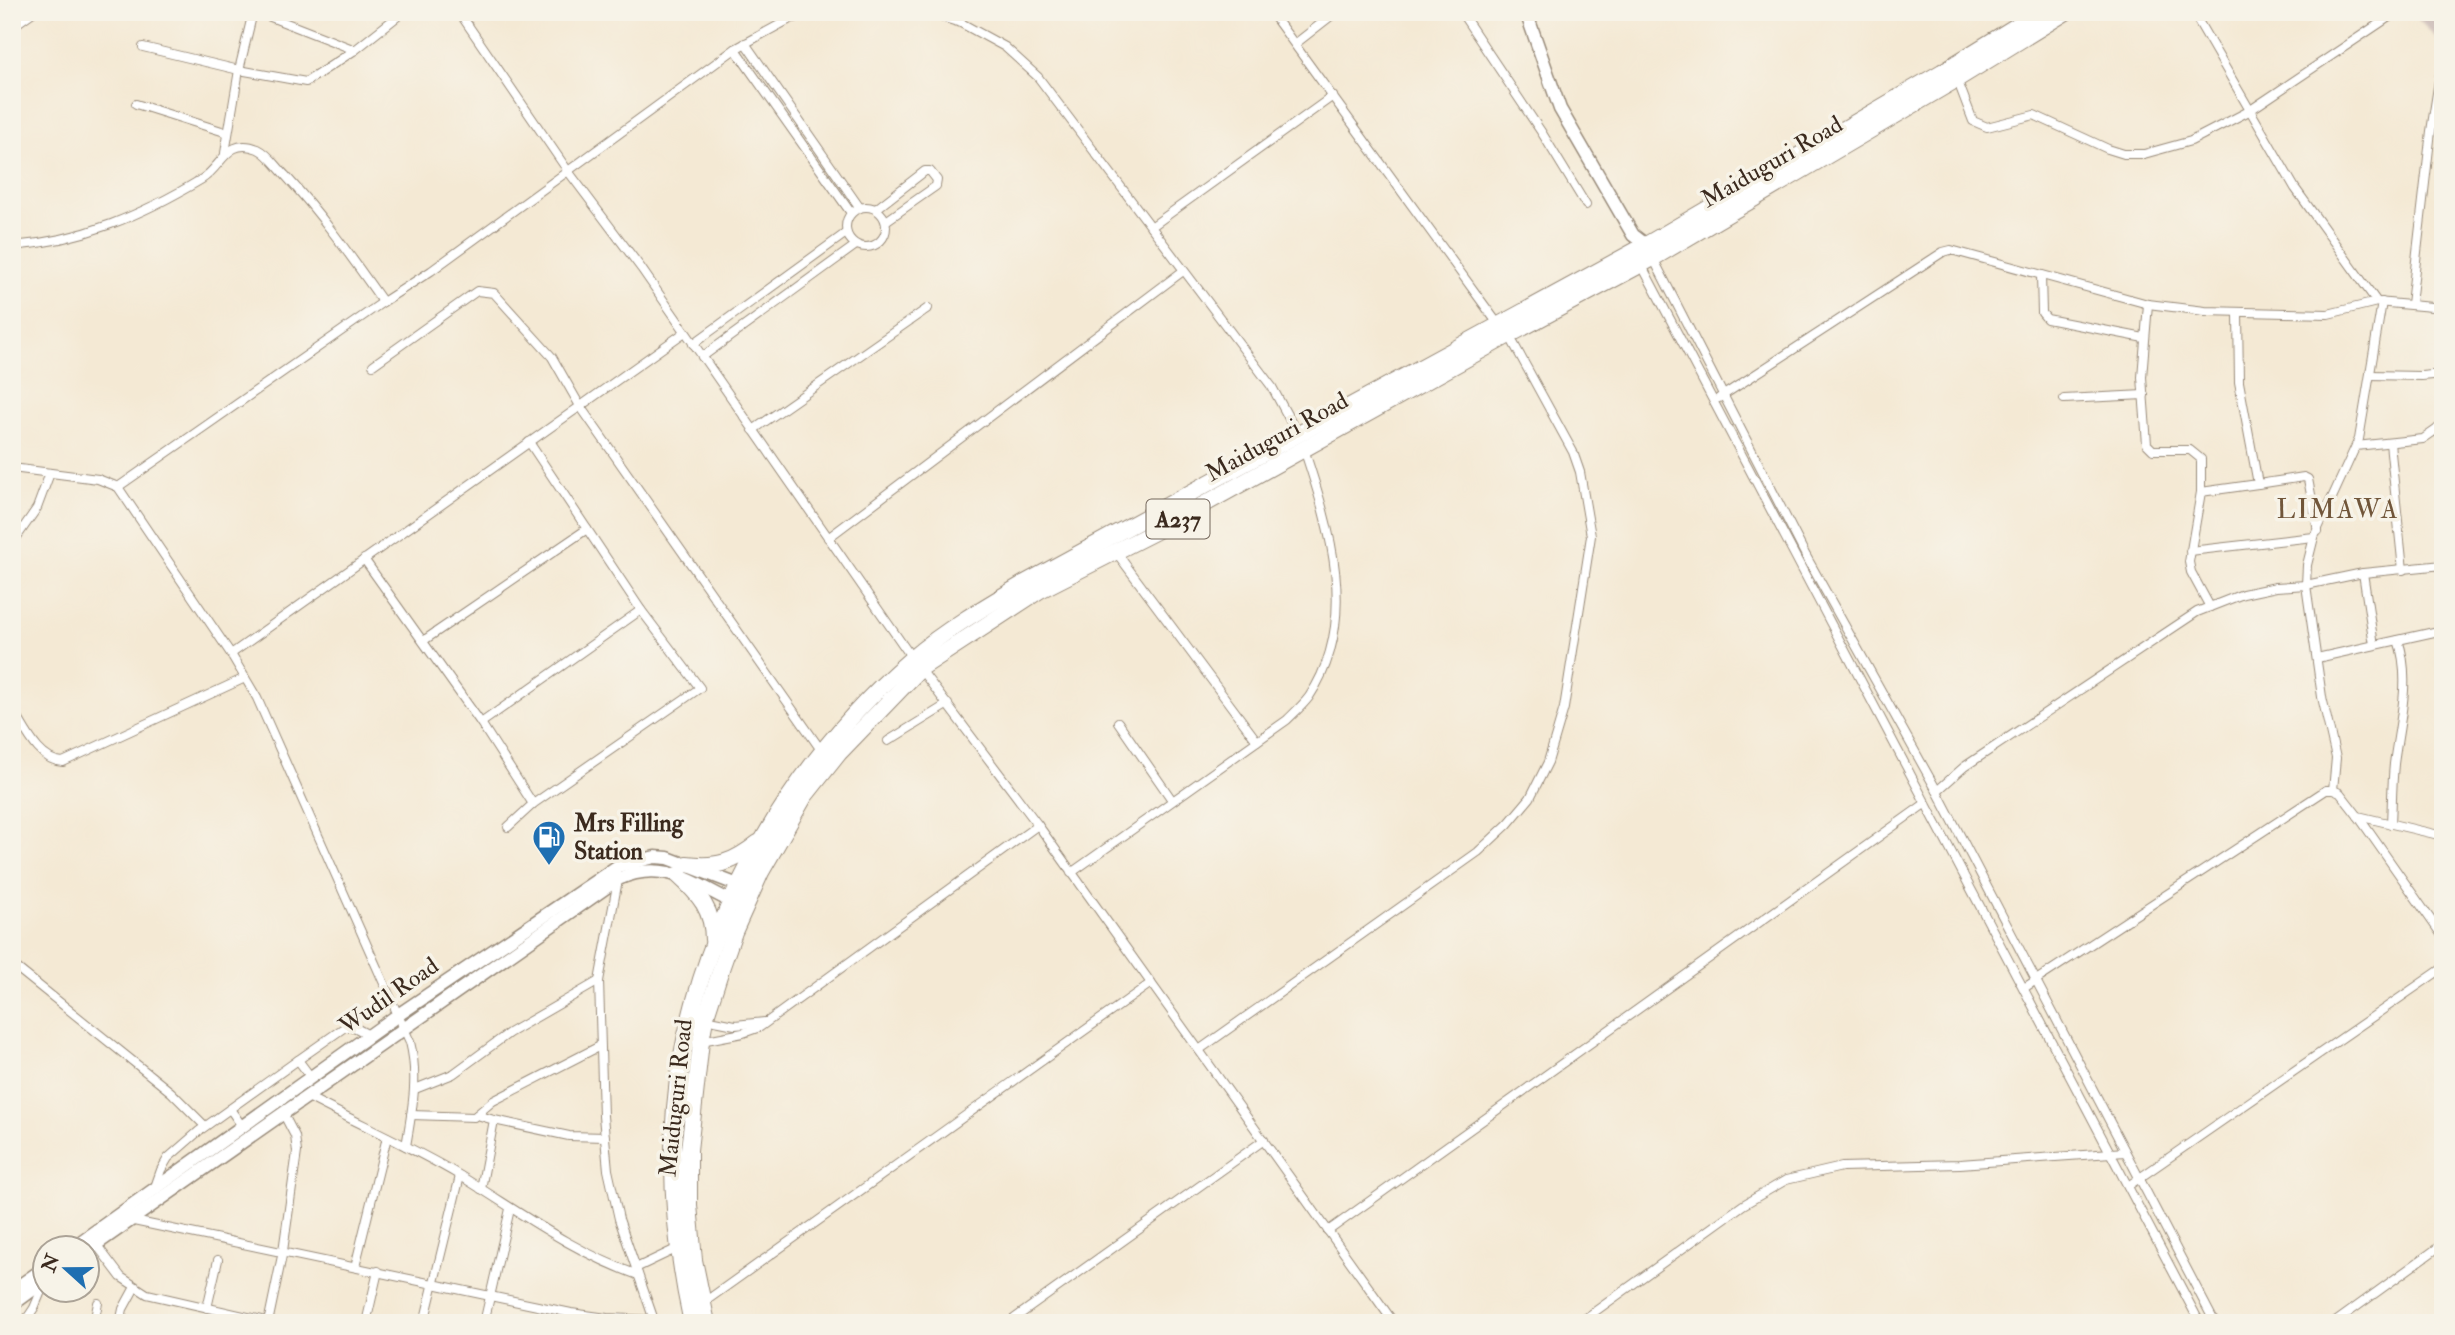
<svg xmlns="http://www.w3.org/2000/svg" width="2455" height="1335" font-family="'IM FELL Double Pica',serif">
<rect width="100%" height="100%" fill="#f7f3e8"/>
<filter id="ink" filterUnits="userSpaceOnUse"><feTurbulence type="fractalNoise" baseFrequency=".0143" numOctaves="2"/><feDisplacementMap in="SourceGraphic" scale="14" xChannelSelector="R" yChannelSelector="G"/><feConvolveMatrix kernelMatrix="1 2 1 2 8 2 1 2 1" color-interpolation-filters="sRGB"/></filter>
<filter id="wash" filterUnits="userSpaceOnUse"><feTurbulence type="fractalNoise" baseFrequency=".00686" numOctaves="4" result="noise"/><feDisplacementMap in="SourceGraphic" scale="28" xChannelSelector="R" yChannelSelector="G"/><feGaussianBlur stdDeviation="1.57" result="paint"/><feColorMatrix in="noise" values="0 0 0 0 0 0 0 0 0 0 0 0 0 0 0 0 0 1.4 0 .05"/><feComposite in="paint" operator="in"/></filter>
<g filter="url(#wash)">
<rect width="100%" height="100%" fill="#f4e9d4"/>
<path fill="#cfc0bb" d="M2411,12H2443V45Z"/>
</g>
<g filter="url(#ink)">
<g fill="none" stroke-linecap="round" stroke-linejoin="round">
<defs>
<g id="street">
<path d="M258,12L355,50"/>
<path d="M459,12L568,171L641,268L912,658L1038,825L1394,1323"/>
<path d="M924,12L961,23L1005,47L1038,77L1272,387L1299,437"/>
<path d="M1271,12L1498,324"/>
<path d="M1461,12L1542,133L1586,205"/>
<path d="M2193,12L2295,188L2377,302"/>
<path d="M12,27L33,12"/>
<path d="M745,43L860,208"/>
<path d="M1295,44L1336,12"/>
<path d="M143,47L239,70L306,82L355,50L403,12"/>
<path d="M735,49L851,213"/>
<path d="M1957,79L1973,121L1987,127L2034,115L2108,149L2124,154H2144L2191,141L2249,111L2392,15"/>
<path d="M136,104L228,133"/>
<path d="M225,153L239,70L253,12"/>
<circle cx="866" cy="227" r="20"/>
<path d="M876,209L925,171H930L937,180L936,186L886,221"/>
<path d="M1151,227L1333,96"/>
<path d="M12,246C82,241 142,215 202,179C222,167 227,136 258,149C269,154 277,167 285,175C322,215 352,258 383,302"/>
<path d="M1653,258L1806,556L1937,791L2215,1323"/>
<path d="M1641,264L2200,1323"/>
<path d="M2041,275L2042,313L2047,319L2144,338"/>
<path d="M2148,304L2142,377L2147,444L2153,450H2190L2201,459V492L2189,562L2191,572L2210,607"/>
<path d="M2411,304L2431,131L2440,74"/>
<path d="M693,344L846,233"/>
<path d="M702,357L856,245"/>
<path d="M373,365L477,291L494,293L552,357L580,406L821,750"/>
<path d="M2370,375L2421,376L2443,374"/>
<path d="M1719,398L1943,252L1951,250L2148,304L2205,311L2328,314L2377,302L2443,308"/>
<path d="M2064,399L2144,395"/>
<path d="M2438,428L2443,444"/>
<path d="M753,430L928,308"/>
<path d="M2390,443L2403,570"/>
<path d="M2356,446L2423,439L2443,425"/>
<path d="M12,468L98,479L118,487L231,654L257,698L410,1042C419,1077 412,1111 406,1146"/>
<path d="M2258,484L2304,477L2308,479L2318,531"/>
<path d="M118,487L383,302L431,271L735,49L790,19L818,12"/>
<path d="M2201,492L2258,484L2239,382L2238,313"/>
<path d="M828,538L1183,271"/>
<path d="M12,544L37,508L50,473"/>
<path d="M2190,551L2314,537"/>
<path d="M1116,552L1257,741"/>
<path d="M364,559L481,723L641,610L529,442"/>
<path d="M2363,573L2374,645"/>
<path d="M423,641L587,529"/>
<path d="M231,654L685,332"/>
<path d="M2317,658L2443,630"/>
<path d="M12,708C25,728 38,761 63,762L245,678"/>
<path d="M1118,722L1172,800"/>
<path d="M481,723L533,804"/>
<path d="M888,741L948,704"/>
<path d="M2333,790L2336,758L2322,697L2306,585L2307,565L2314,537L2359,439L2382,302"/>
<path d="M2333,790L2340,793L2358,816L2443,937"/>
<path d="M1937,791L1964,767L2197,612L2243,594L2276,587L2306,585L2363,573L2443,565"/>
<path d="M2358,816L2443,836"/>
<path d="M2391,824C2392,804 2392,784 2394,764C2399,724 2412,679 2398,640"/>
<path d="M508,827L533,804L700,688L641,610"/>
<path d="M1071,873L1287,720C1294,713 1303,705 1309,697C1360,621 1330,528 1304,449"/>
<path d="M618,880L599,981L603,1116L608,1170L619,1219L655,1323"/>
<path d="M12,964L171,1092L205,1126"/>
<path d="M2024,988L2326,790H2333"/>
<path d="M705,1019L735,1025L765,1022"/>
<path d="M701,1041L743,1033L760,1027L1038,825"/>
<path d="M1199,1050L1478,852L1508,824L1530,798L1548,762L1564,708L1591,536L1580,472L1573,452L1509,335"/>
<path d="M298,1060L345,1027H354L369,1035"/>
<path d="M415,1089L453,1074L509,1033L599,981"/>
<path d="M306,1096C357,1123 410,1146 459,1175C518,1211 573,1252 638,1275"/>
<path d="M230,1109L242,1126"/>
<path d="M411,1115L474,1117L493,1101L600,1046"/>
<path d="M477,1115L494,1120L481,1189"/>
<path d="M494,1120L569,1136L605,1137"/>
<path d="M2128,1186L2443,968"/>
<path d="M155,1187L161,1170L168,1158L199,1131L298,1060L310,1076"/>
<path d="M129,1220L571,1313L607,1318L654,1320"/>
<path d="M1328,1231L1926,803"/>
<path d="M96,1244L121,1277L147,1294L275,1323"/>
<path d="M355,1267L387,1137"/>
<path d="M636,1268L678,1248"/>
<path d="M703,1303L1151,983"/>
<path d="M207,1308L218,1260"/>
<path d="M24,1323L34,1308L45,1282"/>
<path d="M94,1323L98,1303"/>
<path d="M120,1323L123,1309L135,1287"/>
<path d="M268,1323L283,1251L297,1152L295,1136L283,1113"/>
<path d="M366,1323L378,1271"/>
<path d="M424,1323L460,1176"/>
<path d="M484,1323L510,1209"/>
<path d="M1008,1323L1264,1140"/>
<path d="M1579,1323L1743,1205L1786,1180L1842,1167L1960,1164L2125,1152"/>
<path d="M2334,1323L2443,1244"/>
</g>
<path id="secondary" d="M1526,12L1560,109L1633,235L1646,245L1650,252"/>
<g id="primary">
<path d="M72,1248L398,1015L618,866L655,857L668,858L746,888"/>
<path d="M88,1250L618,879C667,857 696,886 739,905"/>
<path d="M12,1291L46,1267"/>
<path d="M12,1305L46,1280"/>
</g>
<g id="highway">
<path d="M686,864C717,868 733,863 758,843"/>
<path d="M678,875C700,895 713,910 713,940"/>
<path d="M692,1323C673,1237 666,1148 681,1060C709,907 793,761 911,659C945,630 986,606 1025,583L1646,245L1942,72L2039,12"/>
<path d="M707,1323L694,1260L689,1205V1150L701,1041L705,1019L722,966L734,932L761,872L804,797L839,753L921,668L1040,590L1156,531L1509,335L1653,258L1957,79L2066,12"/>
</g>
</defs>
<use href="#street" stroke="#988a79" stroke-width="10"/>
<use href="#secondary" stroke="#988a79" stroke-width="15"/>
<use href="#primary" stroke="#988a79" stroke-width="15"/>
<use href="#highway" stroke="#988a79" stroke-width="18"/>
<use href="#street" stroke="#fff" stroke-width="8"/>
<use href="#secondary" stroke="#fff" stroke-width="12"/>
<use href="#primary" stroke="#fff" stroke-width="12"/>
<use href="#highway" stroke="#fff" stroke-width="16"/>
</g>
</g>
<defs>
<symbol id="fuel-pin" viewBox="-11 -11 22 30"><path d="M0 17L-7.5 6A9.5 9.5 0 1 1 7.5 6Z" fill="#1f6fb2" stroke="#f7f3e8"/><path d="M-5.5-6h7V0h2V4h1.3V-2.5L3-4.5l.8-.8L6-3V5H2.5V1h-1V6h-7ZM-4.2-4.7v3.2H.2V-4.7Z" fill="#fff"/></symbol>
</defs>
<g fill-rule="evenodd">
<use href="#fuel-pin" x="530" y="818" width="38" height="52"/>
</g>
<g text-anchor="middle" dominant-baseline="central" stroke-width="7" stroke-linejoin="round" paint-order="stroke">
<rect fill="#f7f3e8" stroke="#73665b" stroke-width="2" x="1146.5" y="499.5" width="63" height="39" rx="5"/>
<g font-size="23" font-weight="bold" fill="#3b2a1e">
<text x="1178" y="519">A237</text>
</g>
<g font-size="24" fill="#3b2a1e" stroke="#f7f3e8">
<text transform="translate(1772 162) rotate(-30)">Maiduguri Road</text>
<text transform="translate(1277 437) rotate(-29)">Maiduguri Road</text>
<text transform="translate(389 996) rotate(-35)">Wudil Road</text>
<text transform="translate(676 1098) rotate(-84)">Maiduguri Road</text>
</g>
<g font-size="24" font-weight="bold" fill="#3b2a1e" stroke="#f7f3e8" text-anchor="start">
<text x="574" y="823">Mrs Filling<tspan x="574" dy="28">Station</tspan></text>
</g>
<g font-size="26" letter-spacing="2" fill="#71563a" stroke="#f7f3e8">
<text x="2338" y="510">LIMAWA</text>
</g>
</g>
<rect width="2455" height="1335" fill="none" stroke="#f7f3e8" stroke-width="42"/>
<g transform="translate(66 1269) rotate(291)"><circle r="33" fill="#f7f3e8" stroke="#aca397" stroke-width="2"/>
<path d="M0-5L12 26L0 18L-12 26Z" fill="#1f6fb2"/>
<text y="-10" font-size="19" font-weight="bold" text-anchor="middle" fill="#3b2a1e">N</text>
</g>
</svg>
